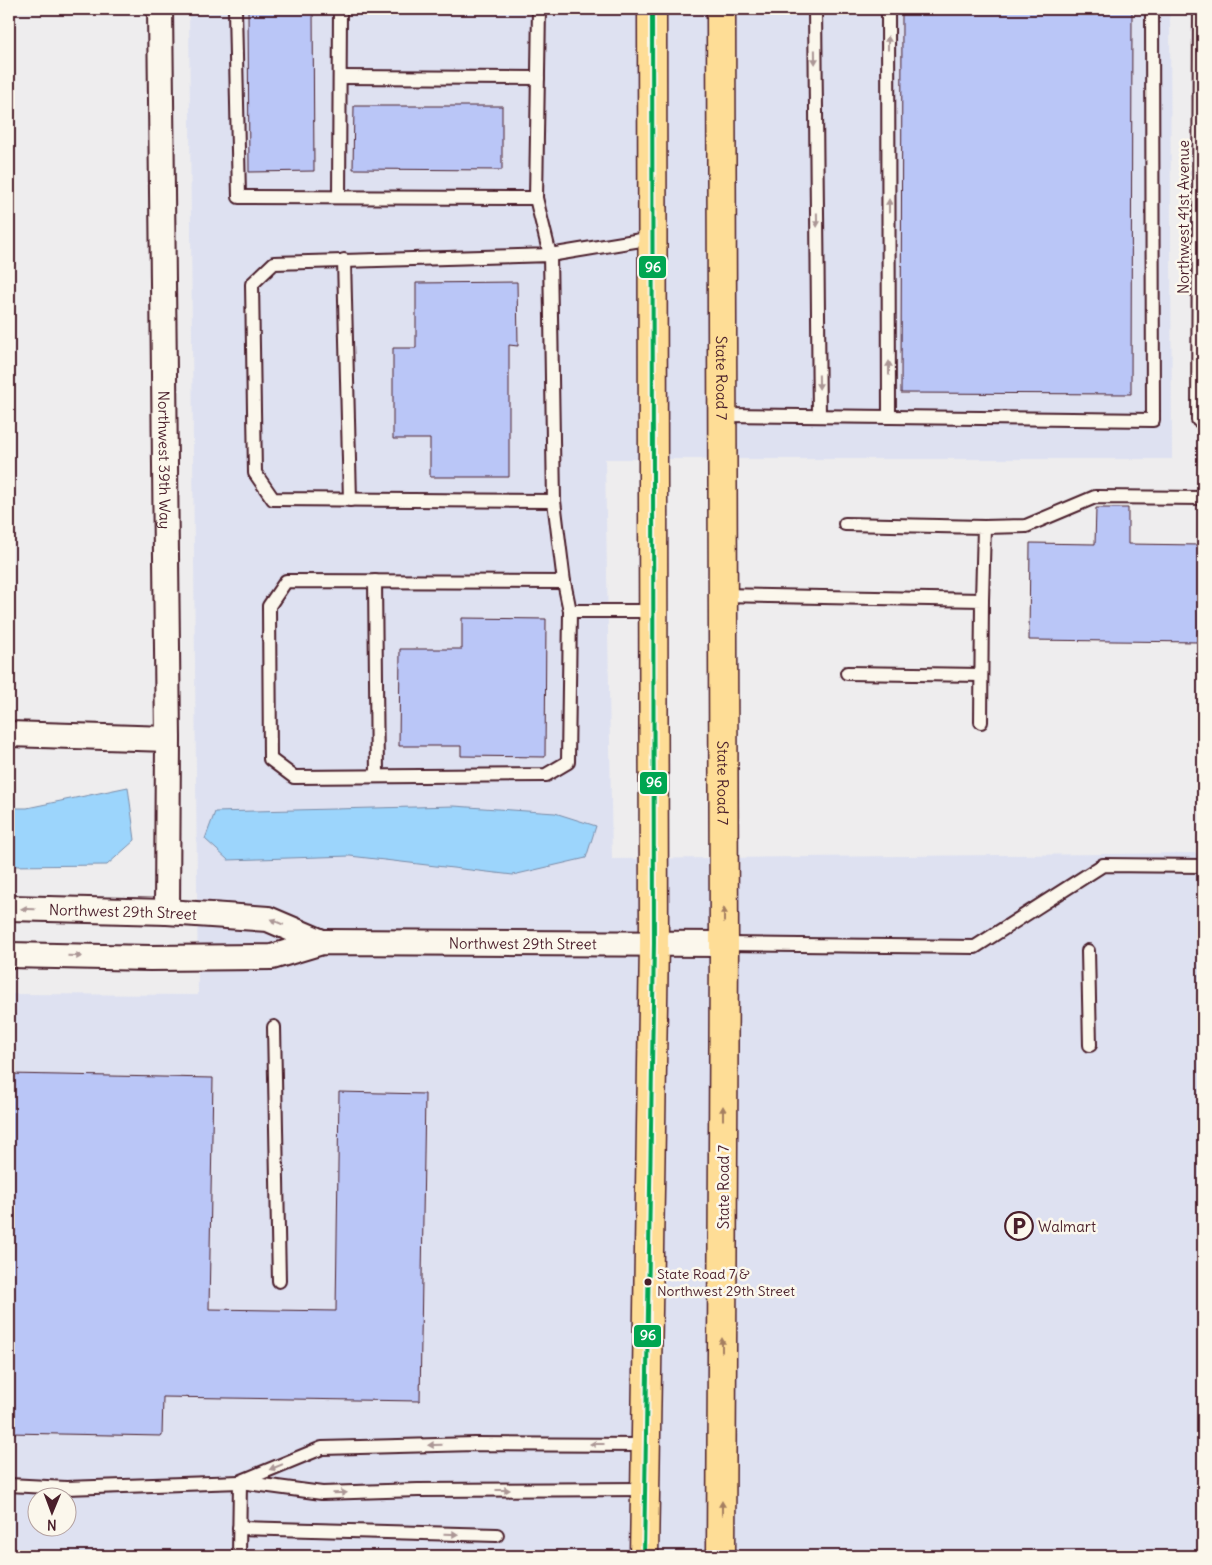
<svg xmlns="http://www.w3.org/2000/svg" width="1212" height="1565" font-family="Delius,sans-serif">
<rect width="100%" height="100%" fill="#eeedee"/>
<filter id="ink" filterUnits="userSpaceOnUse"><feTurbulence type="fractalNoise" baseFrequency=".02" numOctaves="2"/><feDisplacementMap in="SourceGraphic" scale="10" xChannelSelector="R" yChannelSelector="G"/><feConvolveMatrix kernelMatrix="1 2 1 2 8 2 1 2 1" color-interpolation-filters="sRGB"/></filter>
<g filter="url(#ink)">
<path fill="#dee1f1" fill-rule="evenodd" d="M189,9H1170L1172,459H605L612,859L1203,853V1556H9V994L198,995ZM38,1498H68V1528H38Z"/>
<g fill="#9cd5fc" stroke="#7b8ca8">
<path d="M128,787L135,840L107,865L9,866V808H27Z"/>
<path d="M454,806L555,813L596,826L586,858L513,875L350,856L228,860L205,839L215,812Z"/>
</g>
<g fill="#bac6f7" stroke="#4a1f2b">
<path d="M248,9H313L314,171L249,172Z"/>
<path d="M902,9H1132L1131,394L901,393Z"/>
<path d="M354,106H502V170L353,169Z"/>
<path d="M517,282L518,346L509,345V477H430V439H393V348H416V283Z"/>
<path d="M1096,508H1128V544L1200,545L1199,642L1029,640L1030,543L1095,544Z"/>
<path d="M462,618L546,619L545,757L461,756V746H399L400,649H462Z"/>
<path d="M9,1074L213,1078L209,1309L336,1311L339,1092L425,1094L420,1401L163,1397L162,1436L9,1433Z"/>
</g>
<g fill="none" stroke-linecap="round" stroke-linejoin="round">
<defs>
<g id="lane">
<path d="M235,9L239,197L536,198"/>
<path d="M539,9L536,198L550,255L274,263L252,284L255,473L273,499L554,501L550,255L653,238"/>
<path d="M815,9L819,416"/>
<path d="M888,9L889,417"/>
<path d="M1200,9L1198,420H1203"/>
<path d="M340,77L538,78"/>
<path d="M339,197L340,9"/>
<path d="M344,260L350,500"/>
<path d="M723,415L1153,420L1152,9"/>
<path d="M554,501L564,582"/>
<path d="M845,524L984,527L982,600"/>
<path d="M984,527L1026,526L1095,497L1203,498"/>
<path d="M375,581L377,776"/>
<path d="M723,595L982,600L981,722"/>
<path d="M570,611L564,582L286,581L269,606L270,759L294,777L546,775L568,762L570,611H654"/>
<path d="M847,673L981,675"/>
<path d="M724,944L975,947L1103,865L1203,866"/>
<path d="M1088,951L1090,1045"/>
<path d="M274,1027L279,1281"/>
<path d="M242,1481L322,1448L475,1444L646,1445"/>
<path d="M9,1485L66,1488L240,1482L322,1493L418,1490L645,1489"/>
<path d="M239,1528L497,1535"/>
<path d="M239,1556L240,1482"/>
</g>
<g id="street">
<path id="s1" d="M160,9L168,739L167,912"/>
<path d="M9,734L168,739"/>
<path id="s2" d="M9,908L167,912L268,919L322,942"/>
<path id="s3" d="M9,955L150,958L272,957L322,942L724,944"/>
</g>
<g id="primary">
<path id="s4" d="M721,9L724,944L721,1556"/>
<path d="M644,1556L654,943L652,9"/>
</g>
</defs>
<use href="#lane" stroke="#4a1f2b" stroke-width="16"/>
<use href="#street" stroke="#4a1f2b" stroke-width="28"/>
<use href="#primary" stroke="#4a1f2b" stroke-width="31"/>
<use href="#lane" stroke="#fbf7ec" stroke-width="12"/>
<use href="#street" stroke="#fbf7ec" stroke-width="24"/>
<use href="#primary" stroke="#fedd96" stroke-width="28"/>
<defs>
<path id="bus-1" d="M644,1556L654,943L652,9"/>
</defs>
<use href="#bus-1" stroke="#fbf7ec" stroke-width="8"/>
<use href="#bus-1" stroke="#00a651" stroke-width="4"/>
</g>
<defs><path id="oneway-solid" d="M-6-.8H1V-3.2L6.5 0L1 3.2V.8H-6Z" transform="scale(1.25)"/></defs>
<g fill="#ab9695">
<use href="#oneway-solid" transform="translate(888 43) rotate(-90)"/>
<use href="#oneway-solid" transform="translate(815 57) rotate(89)"/>
<use href="#oneway-solid" transform="translate(889 206) rotate(-90)"/>
<use href="#oneway-solid" transform="translate(817 220) rotate(89)"/>
<use href="#oneway-solid" transform="translate(889 368) rotate(-90)"/>
<use href="#oneway-solid" transform="translate(819 382) rotate(89)"/>
<use href="#oneway-solid" transform="translate(28 909) rotate(-179)"/>
<use href="#oneway-solid" transform="translate(277 922) rotate(-157)"/>
<use href="#oneway-solid" transform="translate(75 956) rotate(1)"/>
<use href="#oneway-solid" transform="translate(597 1444) rotate(-180)"/>
<use href="#oneway-solid" transform="translate(435 1445) rotate(178)"/>
<use href="#oneway-solid" transform="translate(276 1467) rotate(158)"/>
<use href="#oneway-solid" transform="translate(503 1490)"/>
<use href="#oneway-solid" transform="translate(340 1493) rotate(-2)"/>
<use href="#oneway-solid" transform="translate(451 1534) rotate(1)"/>
</g>
<g fill="#a47e60">
<use href="#oneway-solid" transform="translate(724 915) rotate(-90)"/>
<use href="#oneway-solid" transform="translate(723 1113) rotate(-90)"/>
<use href="#oneway-solid" transform="translate(722 1345) rotate(-90)"/>
<use href="#oneway-solid" transform="translate(722 1508) rotate(-90)"/>
</g>
</g>
<defs>
<symbol id="parking-ring" viewBox="-11 -11 22 22"><circle r="9.5" fill="#fbf7ec" stroke="#4a1f2b" stroke-width="1.5"/><path d="M-3.5-5.5H1a3.5 3.5 0 0 1 0 7H-1V5.5H-3.5ZM-1-3.4V-.6H.8a1.4 1.4 0 0 0 0-2.8Z" fill="#4a1f2b"/></symbol>
</defs>
<g fill-rule="evenodd">
<use href="#parking-ring" x="1003" y="1210" width="32" height="32"/>
</g>
<circle fill="#4a1f2b" stroke="#fbf7ec" stroke-width="2" cx="648" cy="1282" r="4.5"/>
<g text-anchor="middle" dominant-baseline="central" stroke-width="5" stroke-linejoin="round" paint-order="stroke">
<g font-size="14" fill="#4a1f2b" stroke="#fbf7ec" text-anchor="start">
<text x="657" y="1274">State Road 7 &amp;<tspan x="657" dy="17">Northwest 29th Street</tspan></text>
</g>
<g font-size="15" fill="#4a1f2b" stroke="#fbf7ec">
<text transform="translate(1183 217) rotate(-90)">Northwest 41st Avenue</text>
<text stroke="none"><textPath href="#s4" startOffset="369">State Road 7</textPath></text>
<text stroke="none"><textPath href="#s1" startOffset="451">Northwest 39th Way</textPath></text>
<text stroke="none"><textPath href="#s4" startOffset="774">State Road 7</textPath></text>
<text stroke="none"><textPath href="#s2" startOffset="114">Northwest 29th Street</textPath></text>
<text stroke="none"><textPath href="#s3" startOffset="516">Northwest 29th Street</textPath></text>
<text transform="translate(723 1187) rotate(-90)">State Road 7</text>
</g>
<g font-size="15" fill="#4a1f2b" stroke="#fbf7ec" text-anchor="start">
<text x="1038" y="1226">Walmart</text>
</g>
</g>
<g stroke="#fbf7ec" stroke-width="2">
<rect x="638" y="255" width="29" height="24" rx="5" fill="#00a651"/>
<rect x="639" y="771" width="29" height="24" rx="5" fill="#00a651"/>
<rect x="633" y="1324" width="29" height="24" rx="5" fill="#00a651"/>
</g>
<g font-size="14" text-anchor="middle" font-weight="bold" fill="#fff">
<text x="653" y="272">96</text>
<text x="654" y="787">96</text>
<text x="648" y="1340">96</text>
</g>
<rect width="1212" height="1565" fill="none" stroke="#fbf7ec" stroke-width="30"/>
<rect x="15" y="15" width="1182" height="1535" fill="none" stroke="#4a1f2b" stroke-width="2" filter="url(#ink)"/>
<g transform="translate(52 1512) rotate(181)"><circle r="24" fill="#fbf7ec" stroke="#b4a19f"/>
<path d="M0-4L9 19L0 12L-9 19Z" fill="#4a1f2b"/>
<text y="-8" font-size="14" font-weight="bold" text-anchor="middle" fill="#4a1f2b">N</text>
</g>
</svg>
